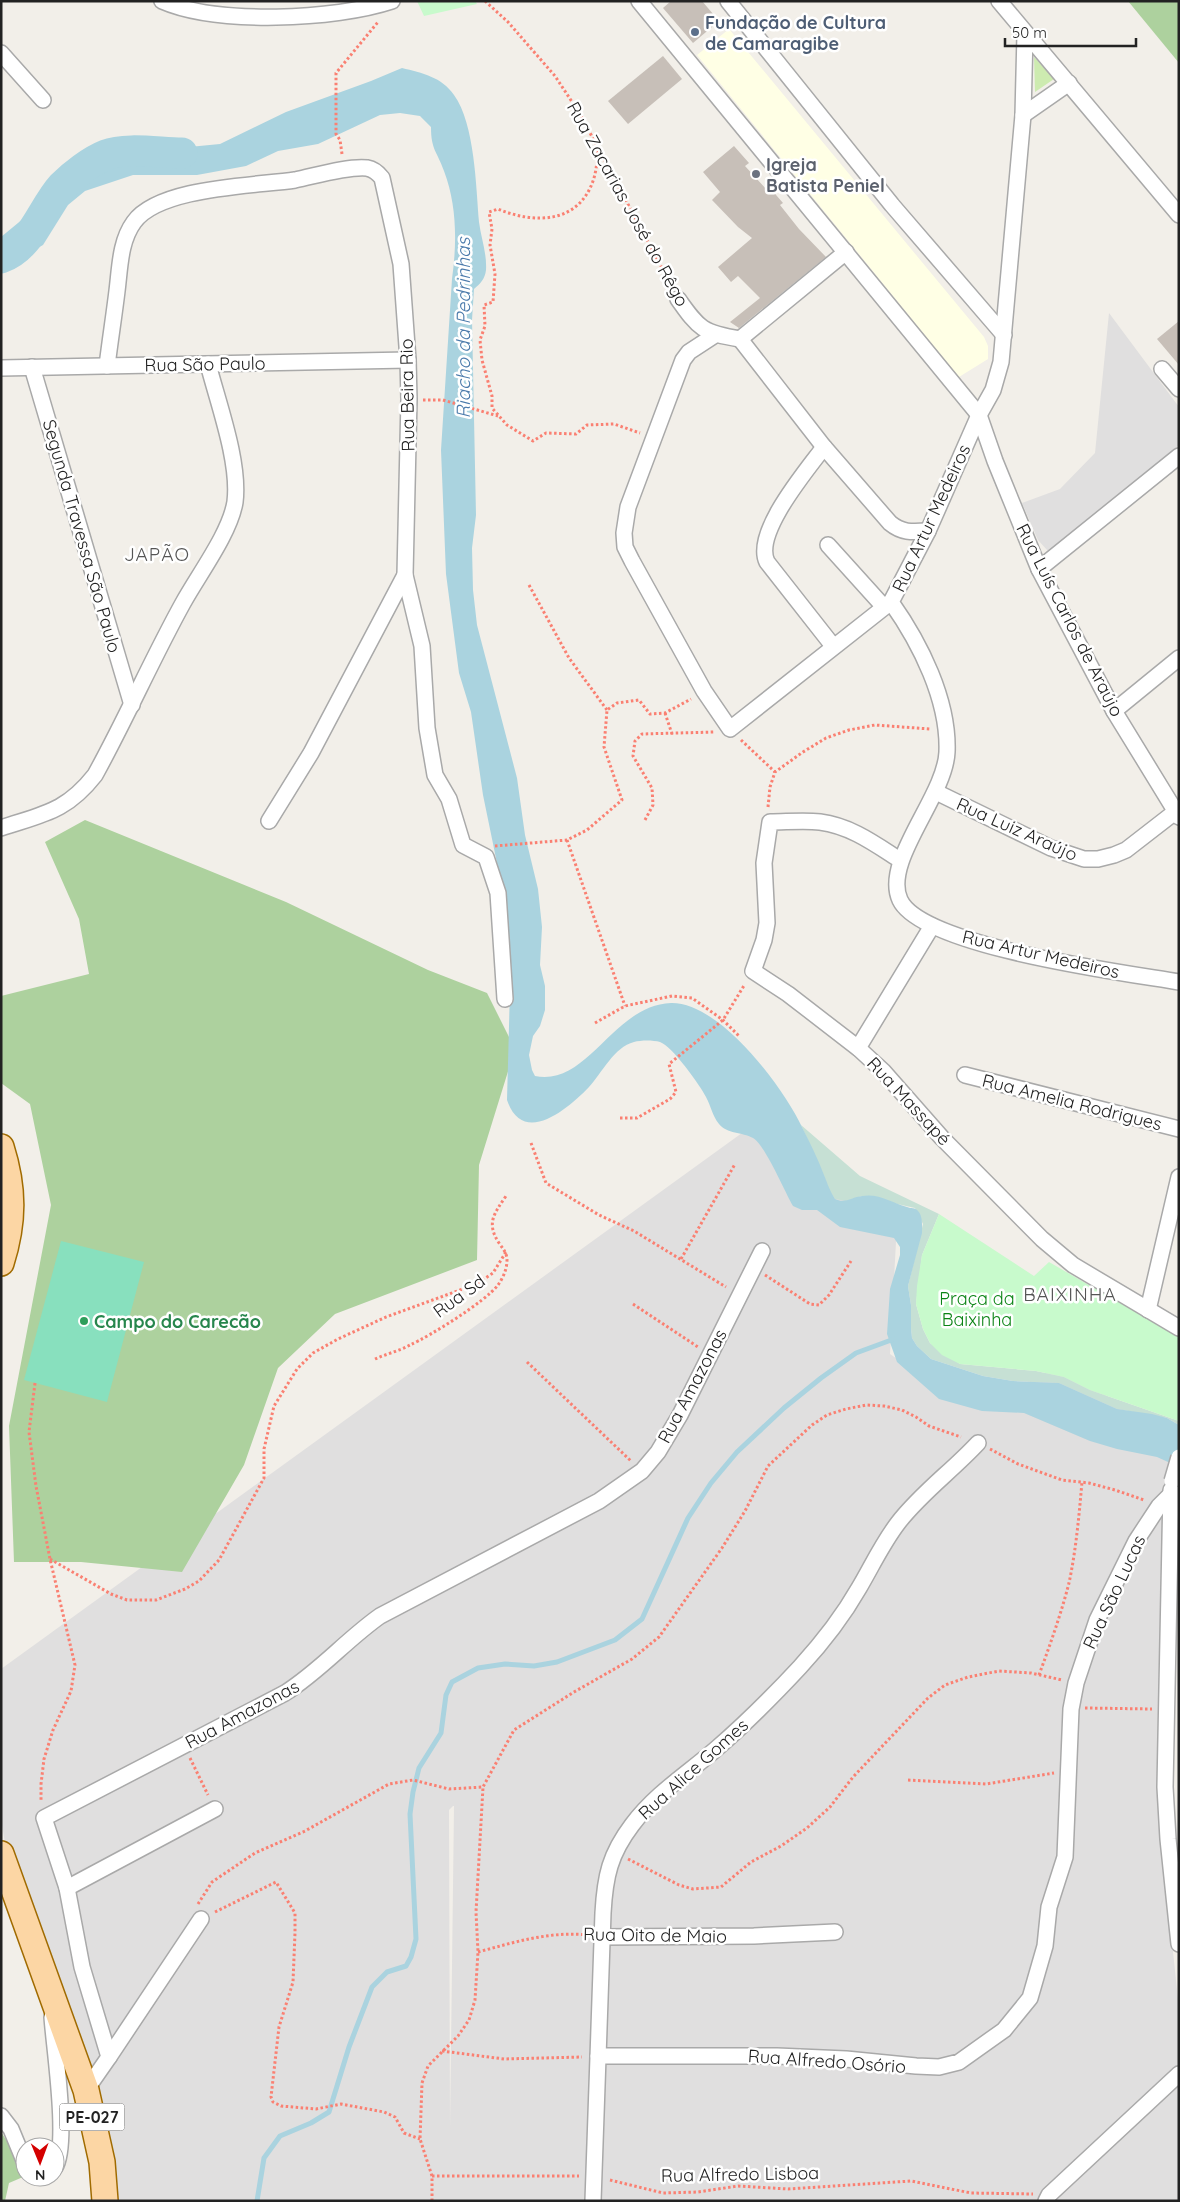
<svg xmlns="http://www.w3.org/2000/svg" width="1180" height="2202" font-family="Quicksand,sans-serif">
<rect width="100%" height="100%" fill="#f2efe9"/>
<g fill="#e0dfdf" fill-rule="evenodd">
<path d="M1109,313L1179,407V445L1057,547L1048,551L1038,540L1022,503L1060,489L1095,453Z"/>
<path d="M753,1125L897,1223L890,1354L906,1365L986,1403L1066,1363L1174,1450L1166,1885L1179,2009V2201H104V2187L7,1855L1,1819V1669ZM453,1806H454L450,2127L449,1810Z"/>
</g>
<path fill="#ffffe5" d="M729,29L984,337L988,346V359L959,377L697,55Z"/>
<path fill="#cdebb0" d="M1034,57L1054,79L1035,92Z"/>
<g fill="#add19e">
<path d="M1128,1H1179V63Z"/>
<path d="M85,820L286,902L428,970L487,993L515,1049L479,1165L477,1260L335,1314L278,1368L244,1465L182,1572L81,1562H14L9,1426L51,1205L30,1104L1,1083V996L89,974L79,919L45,842Z"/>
<path d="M1,2132L16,2155L23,2177L9,2183L5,2201H1Z"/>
</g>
<path fill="#c6e0d4" d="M801,1125L860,1176L939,1214L922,1255L916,1304L923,1329L930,1343L960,1364L1036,1371L1064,1377L1090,1390L1179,1421V1425L1167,1418L1117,1409L1059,1383L1013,1381L983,1376L931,1359L917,1346L912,1338L911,1328V1305L908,1286L923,1224L915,1208L862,1196L846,1201L835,1199L829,1190L824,1176Z"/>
<g fill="#c8facc">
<path d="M417,1H475L477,4L424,16Z"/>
<path d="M939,1214L1034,1276L1049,1262L1179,1337V1421L1090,1390L1064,1377L1036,1371L960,1364L942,1355L930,1343L923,1329L916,1304L917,1286L922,1255Z"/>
</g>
<path fill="#88e0be" d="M61,1241L144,1262L107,1402L24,1380Z"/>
<path fill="#aad3df" d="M402,68C422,73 442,77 454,95C475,124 476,187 479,222C481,238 487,253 486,270C485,279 480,284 474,289L472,320L476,515L472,548L473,590L477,625L517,778L525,835L538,889L542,927L540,965L545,986V1010L540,1026L533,1036L529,1055L532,1070L535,1076C588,1087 613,1005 671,1003C720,1002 783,1087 802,1127C810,1143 818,1159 824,1175C828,1185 830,1191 835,1199C845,1204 852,1197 862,1196C879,1193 892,1203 907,1207C911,1209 915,1207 918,1211C923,1216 922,1226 922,1233L908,1286L911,1305V1328L912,1338L917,1346L931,1359L983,1376L1013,1381L1059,1383L1117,1409L1152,1414L1167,1418L1179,1425V1467L1157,1457L1117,1449L1090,1441L1024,1413L982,1411L939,1399L897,1362L887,1334L890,1289L900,1255V1247L894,1238L840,1227L817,1210H802L793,1206C786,1194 764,1143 753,1138C742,1132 727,1134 719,1124C712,1115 711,1106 706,1097C700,1085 672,1046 660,1042C653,1040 641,1040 634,1042C614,1047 602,1073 589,1087C568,1109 523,1147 507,1100L510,989L506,907L483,795L471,712L459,673L446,574L441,450L452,279C457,243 457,205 444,171C437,151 431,150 431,127L420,116L400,113L380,115L318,144L278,151L246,166L197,175H133L85,191L68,205L43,245L1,268V237L81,171L106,155L220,144L286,112L371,81Z"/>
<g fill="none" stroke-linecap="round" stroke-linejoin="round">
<path stroke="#aad3df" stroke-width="5" d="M257,2201L264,2158L280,2136L311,2123L329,2112L349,2047L372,1987L387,1972L406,1966L411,1957L416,1939L410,1814L413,1792L419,1768L441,1733L446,1695L452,1682L478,1668L505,1664L534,1666L557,1662L615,1640L642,1619L688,1518L711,1483L737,1452L784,1408L821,1378L856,1353L894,1339"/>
<path stroke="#aad3df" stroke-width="31" d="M1,258C32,247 42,208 62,186C73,175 91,161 106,155C126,147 160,153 182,153"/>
</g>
<g fill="#c7bfb8">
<path d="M671,1H702L719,21L693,43L663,8Z"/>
<path d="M663,56L682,79L628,124L608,101Z"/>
<path d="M734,146L749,163L745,166L767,190L770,188L783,203L780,205L799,229L826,257L739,328L730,322L760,298L738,276L731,282L718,267L752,238L738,227L712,200L720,192L703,172Z"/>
<path d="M1179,321V365L1157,339Z"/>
</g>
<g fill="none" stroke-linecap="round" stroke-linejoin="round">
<defs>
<g id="minor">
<path d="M162,1C217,25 335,20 392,1"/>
<path d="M639,1L979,415L995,461L1039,569L1114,711L1179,817"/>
<path d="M728,1L892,205L1004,335"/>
<path d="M999,1L1179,215"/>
<path d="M1025,34L1023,115L1001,362L993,390L979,415L928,531L891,602C920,643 949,700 947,752C945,797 882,861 900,900C922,947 1127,973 1179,982"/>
<path d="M1,53L43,100"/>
<path d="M1023,115L1069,83"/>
<path d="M678,299C699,329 703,333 740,339L846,252"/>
<path d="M715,335L689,352L683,360L628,507L624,533L625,547L632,561L704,691L730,729L891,602"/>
<path d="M740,339L824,447L890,523C902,533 912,532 928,531"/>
<path d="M107,366C110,341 114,316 117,291C120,267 120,241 134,222C159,187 254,186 295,180C315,176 347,166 367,168C373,169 378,173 382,178L401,264L408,360L409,399L405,575L422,646L427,728L435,775L449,799L463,845L486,857L498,893L505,999"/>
<path d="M32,367L132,705"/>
<path d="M1,368L408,360"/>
<path d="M1162,369L1179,389"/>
<path d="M824,447C807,470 753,533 767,562L833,646"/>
<path d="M828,545L884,607"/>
<path d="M1039,569L1179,456"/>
<path d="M1114,711L1179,658"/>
<path d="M936,792L1051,848L1084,859H1098L1114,855L1126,850L1175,812"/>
<path d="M269,821L311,753L405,575"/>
<path d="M1,828C43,814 66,812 95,775C126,719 152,659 183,603C199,574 230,533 235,502C240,462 218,403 208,364"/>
<path d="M900,860C875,844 851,826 820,822C804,820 786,822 770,822L764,863L767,923L764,940L753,971L788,994L858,1048L883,1071L942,1138L1042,1239L1073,1265L1179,1328"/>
<path d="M858,1048L932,926"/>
<path d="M965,1075L1179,1129"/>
<path d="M1148,1310L1179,1177"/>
<path d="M1171,1490L1165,1787L1168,1839L1179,1944"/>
<path d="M67,1888L215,1809"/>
<path d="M602,1937L754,1936L835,1932"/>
<path d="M52,2017C54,2047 69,2144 55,2167"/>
<path d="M598,2056H777L846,2059L916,2066L939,2067L959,2062L1004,2030L1030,1998L1045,1946L1049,1907L1065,1857L1071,1709L1076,1683L1097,1620L1136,1541L1159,1506L1170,1495"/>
<path d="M109,2057L201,1919"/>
<path d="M86,2090L109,2057L82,1967L67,1888L44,1818L285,1693C320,1671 346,1640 380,1616L599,1501L642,1471L658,1452L680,1415L762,1251"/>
<path d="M1,2116L11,2129L25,2163"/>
<path d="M593,2201L603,1913C605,1876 610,1854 632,1825C655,1794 687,1774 716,1749C745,1724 774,1695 800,1667C822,1643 843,1616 859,1588C872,1566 882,1544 898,1523C921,1493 952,1471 978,1443"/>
<path d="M1046,2201L1049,2195L1179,2074"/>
</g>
<g id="primary">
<path d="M1,1147C14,1188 14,1222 1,1263"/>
<path d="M1,1854L86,2090L102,2162L105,2201"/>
</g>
</defs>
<use href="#minor" stroke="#a9a9a9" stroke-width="18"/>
<use href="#primary" stroke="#a06b00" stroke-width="28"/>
<g stroke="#fa8072" stroke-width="3" stroke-dasharray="2.5 2.5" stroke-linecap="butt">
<path d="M485,1L508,22L555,76L580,114L671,285"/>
<path d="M599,146C597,157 597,170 593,181C578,224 534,224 498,209L489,212L492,229L490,245L495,274L493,302L484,305L485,326L480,340L482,360L492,396V408L507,425L533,441L546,433L576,434L587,425L614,424L640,433"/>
<path d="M342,154L340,140L336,134V73L378,22"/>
<path d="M423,400H443L498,416"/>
<path d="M529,585L569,658L607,710"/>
<path d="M665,713L672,734"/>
<path d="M741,740L775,772"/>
<path d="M768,807L770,787L775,772L803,752L826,738L849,730L875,725L930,729"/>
<path d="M645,820L653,805L652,788L633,756L635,741L642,734L715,732"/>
<path d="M567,840L625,1006"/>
<path d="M495,846L567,840L587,830L622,800L604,747L607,710L617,703L639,700L650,714L665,713L691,699"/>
<path d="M595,1023L625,1006L672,996L692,998L723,1020L740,1037"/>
<path d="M620,1118H637L670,1099L676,1092L669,1064L723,1020L745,984"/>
<path d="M531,1143L546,1183L599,1215L634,1231L726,1287"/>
<path d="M681,1259L735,1164"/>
<path d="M765,1275L810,1304L819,1305L829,1295L851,1261"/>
<path d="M633,1304L698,1347"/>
<path d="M375,1359C386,1354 399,1351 410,1345C430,1336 485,1302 498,1285C503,1278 507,1269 507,1260C507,1253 503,1249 499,1243C486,1223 494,1214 506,1196"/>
<path d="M527,1362L631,1461"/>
<path d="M35,1383L29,1432L36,1486L50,1559L75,1665L71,1691L53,1730L44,1759L41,1784V1801"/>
<path d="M990,1449L1018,1464L1062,1480L1089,1483L1115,1490L1144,1500"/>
<path d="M50,1559L111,1594L127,1600H156L185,1589L199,1581L219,1560L264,1478V1449L274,1406L297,1369L313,1353L338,1339L386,1317L460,1290L481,1281L493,1273L506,1252"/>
<path d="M1039,1675C1050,1645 1061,1614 1069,1583C1076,1550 1079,1516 1082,1482"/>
<path d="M1085,1708L1152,1709"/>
<path d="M190,1758L208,1795"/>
<path d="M908,1780L986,1784L1054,1773"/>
<path d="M628,1859L679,1885L693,1889L721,1887L751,1862L781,1846L807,1828L830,1807L853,1777L928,1698L945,1685L968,1677L999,1671L1031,1673L1062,1680"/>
<path d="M198,1904L212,1882L255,1853L305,1831L389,1784L413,1780L449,1789L483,1787L514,1730L574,1692L632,1659L659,1637L722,1548L745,1511L768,1466L812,1425L827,1415L846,1409L866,1405L884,1406L902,1410L916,1417L929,1426L961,1437"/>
<path d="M215,1912L276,1882L295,1913V1933L293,1982L279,2027L271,2097L273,2102L281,2106L316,2109L341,2104L384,2112L395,2117L404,2133L420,2139"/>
<path d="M478,1952C515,1942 550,1931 588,1935"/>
<path d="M442,2051L504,2059L582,2057"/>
<path d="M432,2176H579"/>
<path d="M610,2180L663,2193L698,2192L738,2186L788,2189L911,2181L971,2193L1033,2194"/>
<path d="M432,2201V2176L420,2139L422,2083L428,2066L458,2036L469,2020L475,2000L478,1952L476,1912L483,1787"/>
</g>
<use href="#minor" stroke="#fff" stroke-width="15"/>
<use href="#primary" stroke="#fcd6a4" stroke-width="25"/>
<defs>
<path id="minor-bridge" d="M1172,1481L1179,1457"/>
</defs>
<use href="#minor-bridge" stroke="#a9a9a9" stroke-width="18" stroke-linecap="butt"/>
<use href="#minor-bridge" stroke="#fff" stroke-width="15"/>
</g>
<circle fill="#5c6f8a" stroke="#fff" stroke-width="2" cx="695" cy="32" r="5"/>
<circle fill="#6b7280" stroke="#fff" stroke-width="2" cx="756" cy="174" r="5"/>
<circle fill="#2e9e5b" stroke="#fff" stroke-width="2" cx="84" cy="1321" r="5"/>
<g text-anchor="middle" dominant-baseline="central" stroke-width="5" stroke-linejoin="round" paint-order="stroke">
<rect fill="#fff" stroke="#646464" stroke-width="1" x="59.5" y="2103.5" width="65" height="27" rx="4"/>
<g font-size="16" font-weight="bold" fill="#222">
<text x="92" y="2117">PE-027</text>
</g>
<g font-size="18" font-weight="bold" fill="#4e5e75" stroke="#fff" text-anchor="start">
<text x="705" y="22">Fundação de Cultura<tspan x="705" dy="21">de Camaragibe</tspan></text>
</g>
<g font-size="18" font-weight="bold" fill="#5b616d" stroke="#fff" text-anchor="start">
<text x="766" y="164">Igreja<tspan x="766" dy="21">Batista Peniel</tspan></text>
</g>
<g font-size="18" fill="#222" stroke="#fff">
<text transform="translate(628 204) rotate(61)">Rua Zacarias José do Rêgo</text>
<text transform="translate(205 364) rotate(-1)">Rua São Paulo</text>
<text transform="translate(407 395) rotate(-91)">Rua Beira Rio</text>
<text transform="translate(931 518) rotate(-65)">Rua Artur Medeiros</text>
<text transform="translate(82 536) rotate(74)">Segunda Travessa São Paulo</text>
<text transform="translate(1070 620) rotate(63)">Rua Luís Carlos de Araújo</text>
<text transform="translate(1017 829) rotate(24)">Rua Luiz Araújo</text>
<text transform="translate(1041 954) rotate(13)">Rua Artur Medeiros</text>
<text transform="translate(909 1101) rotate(47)">Rua Massapé</text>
<text transform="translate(1072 1102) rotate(14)">Rua Amelia Rodrigues</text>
<text transform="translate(459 1296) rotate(-36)">Rua Sd</text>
<text transform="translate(692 1386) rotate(-62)">Rua Amazonas</text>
<text transform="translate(1114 1592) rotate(-65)">Rua São Lucas</text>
<text transform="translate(242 1714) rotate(-28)">Rua Amazonas</text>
<text transform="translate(693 1769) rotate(-42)">Rua Alice Gomes</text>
<text transform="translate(655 1935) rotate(1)">Rua Oito de Maio</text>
<text transform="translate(827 2061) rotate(4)">Rua Alfredo Osório</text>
<text transform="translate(740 2174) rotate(-1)">Rua Alfredo Lisboa</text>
</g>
<g font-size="18" fill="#0c8416" stroke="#fff">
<text x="977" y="1298">Praça da<tspan x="977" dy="21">Baixinha</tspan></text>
</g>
<g font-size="18" font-weight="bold" fill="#27864d" stroke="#fff" text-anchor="start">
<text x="94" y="1321">Campo do Carecão</text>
</g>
<g font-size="19" font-style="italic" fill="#4a7aab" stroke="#fff">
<text transform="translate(463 328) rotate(-90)">Riacho da Pedrinhas</text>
</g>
<g font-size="19" letter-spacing="1" fill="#555" stroke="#fff">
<text x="157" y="554">JAPÃO</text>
<text x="1070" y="1294">BAIXINHA</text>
</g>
</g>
<rect width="1180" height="2202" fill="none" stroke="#222222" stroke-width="5"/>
<g transform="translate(40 2162) rotate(179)"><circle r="24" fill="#ffffff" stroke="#a7a7a7"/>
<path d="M0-4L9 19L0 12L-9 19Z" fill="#d40000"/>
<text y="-8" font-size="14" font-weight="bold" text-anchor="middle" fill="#222222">N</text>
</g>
<path d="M1005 38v8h131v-8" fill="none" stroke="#222222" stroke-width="2.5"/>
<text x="1012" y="38" font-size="15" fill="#222222" stroke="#ffffff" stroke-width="4" paint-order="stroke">50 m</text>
</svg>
